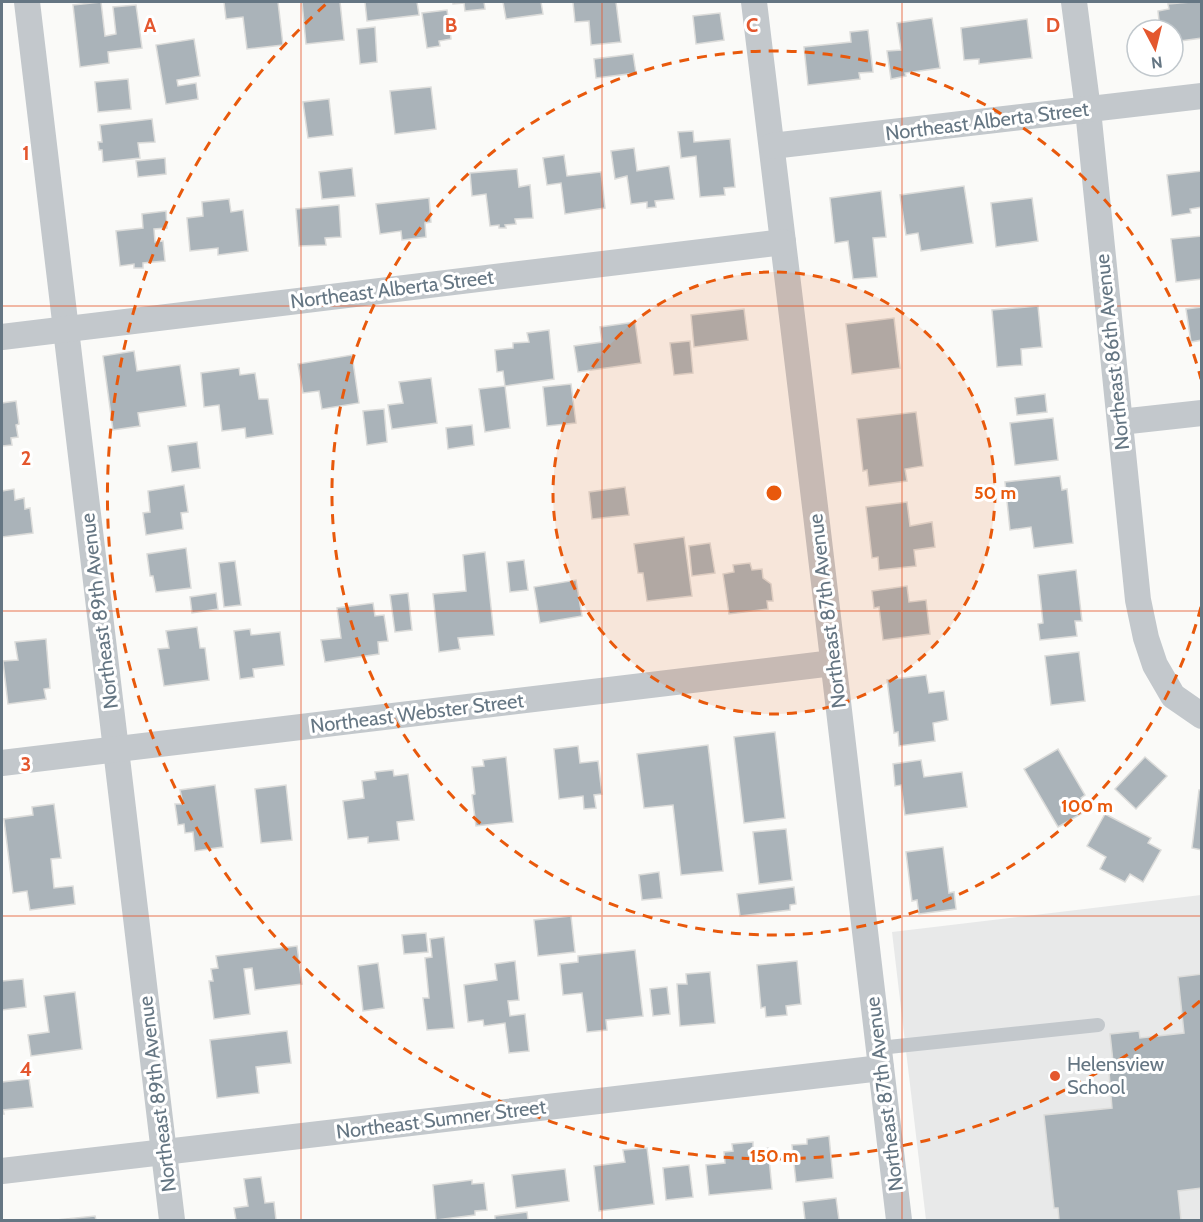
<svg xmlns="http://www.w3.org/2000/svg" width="1203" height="1222" font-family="Cabin,sans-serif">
<rect width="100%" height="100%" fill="#fafaf8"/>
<path fill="#e8e9e9" d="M1201,895V1220H926L892,932Z"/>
<g fill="#aab3b9" stroke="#dcdcda" stroke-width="1.5">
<path d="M101,2L105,36L116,34L113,7L136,5L142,48L108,52L109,63L80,67L73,5Z"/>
<path d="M224,2H278L283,45L247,49L243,17L226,19Z"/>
<path d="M302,2H340L344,40L306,44Z"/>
<path d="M365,2H417L419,15L367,21Z"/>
<path d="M453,2H484L485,9L465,11L464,3L453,4Z"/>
<path d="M503,2H541L543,14L506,19Z"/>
<path d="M573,2H616L621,42L591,45L589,21L575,22Z"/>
<path d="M1191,2H1202V38L1173,42V30H1160L1158,11L1169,9L1168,4Z"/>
<path d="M447,10L451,39L439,41L440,46L427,48L422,13Z"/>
<path d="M720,13L724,40L696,44L693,16Z"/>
<path d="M932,18L940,68L905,73L906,76L891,79L887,51L901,50L897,23Z"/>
<path d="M1027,19L1032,58L979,64V59L964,60L961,28Z"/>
<path d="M375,27L377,62L360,64L357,29Z"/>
<path d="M868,30L873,72L859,73L860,79L808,85L804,47L851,42L850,32Z"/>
<path d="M194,39L200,76L177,80L178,86L196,83L198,99L166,104L156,45Z"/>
<path d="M633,54L636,73L596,78L594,59Z"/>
<path d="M128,79L131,109L98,112L95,82Z"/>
<path d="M431,87L436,129L395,134L390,91Z"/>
<path d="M329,99L333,135L308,138L303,102Z"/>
<path d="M152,119L155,142L138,143L140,158L103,162L102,150H99L98,142H102L100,125Z"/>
<path d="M693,131L694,142L730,139L735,187L724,188L725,195L700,197L696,156L681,158L678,132Z"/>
<path d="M634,148L637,171L669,166L674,199L655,201L656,207L647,208V202L631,204L627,176L615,179L611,151Z"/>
<path d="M564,155L567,176L601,172L605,208L565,214L561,183L547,185L543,158Z"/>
<path d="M165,158L166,174L138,177L136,161Z"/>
<path d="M352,168L355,196L322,199L319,172Z"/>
<path d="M517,169L519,187L530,185L533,218L515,219L516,224L505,225L506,228H499V225L490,226L486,194L472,196L470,173Z"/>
<path d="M1202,171V207L1190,209L1191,213L1172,216L1167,175Z"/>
<path d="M964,186L973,243L921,251L918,233L906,235L900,195Z"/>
<path d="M881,191L886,237L873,238L877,277L853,279L848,241L835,243L830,198Z"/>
<path d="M429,198L431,222L425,223L426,237L402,240L401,231L380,234L376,204Z"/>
<path d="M1032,198L1038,241L996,247L991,203Z"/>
<path d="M229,199L231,212L243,210L248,251L218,255V248L190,251L187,218L203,216L202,202Z"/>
<path d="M339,205L341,237L325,238L326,245L299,246L296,209Z"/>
<path d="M166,211L167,228L154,229L155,242L163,241L165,261L143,263V268H134V264L120,266L116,231L143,228L142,214Z"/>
<path d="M1202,236V279L1176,282L1171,239Z"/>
<path d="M1038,306L1042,347L1021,349L1022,365L997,367L992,310Z"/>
<path d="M1202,307V340L1191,342L1186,309Z"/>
<path d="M744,309L748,340L694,347L691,315Z"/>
<path d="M894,318L900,368L852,374L846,324Z"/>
<path d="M635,322L641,363L578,372L574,346L602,342L600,327Z"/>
<path d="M549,330L554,379L505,386L503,371L497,372L495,350L513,348V343L529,342L527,333Z"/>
<path d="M690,341L693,373L674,375L670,343Z"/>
<path d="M134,351L137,371L180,365L186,406L138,413L140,426L113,430L103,356Z"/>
<path d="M352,355L359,403L322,409L319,391L303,393L298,364Z"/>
<path d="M239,368L240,375L255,373L259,399H268L273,434L246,438L245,428L222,431L219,405L204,407L201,373Z"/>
<path d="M431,378L437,423L392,429L388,405L403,403L399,382Z"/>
<path d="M571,384L576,423L547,426L543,387Z"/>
<path d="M505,386L510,428L485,432L479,389Z"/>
<path d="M1045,394L1047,412L1017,415L1015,398Z"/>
<path d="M16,401L19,424L16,425L18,437L11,438L12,445L2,446V403Z"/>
<path d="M384,409L387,442L367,445L363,411Z"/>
<path d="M916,412L923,466L905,469L907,481L869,486L867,470L863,471L857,419Z"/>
<path d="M1053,418L1058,460L1015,465L1010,423Z"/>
<path d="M472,425L474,445L448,449L446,428Z"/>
<path d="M197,442L200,468L172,472L168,446Z"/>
<path d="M1060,476L1062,490L1067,489L1073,543L1034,548L1031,527L1010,530L1005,482Z"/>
<path d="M184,485L188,512L181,513L183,529L146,535L143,513L150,512L148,491Z"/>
<path d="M625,487L629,515L592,519L589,492Z"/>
<path d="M14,489L15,500L24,498L25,509L30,508L33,533L2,537V491Z"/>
<path d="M907,502L910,526L932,522L935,547L914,550L916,566L879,570L878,557L872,558L866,507Z"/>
<path d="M684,537L692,596L647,601L643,573H638L634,544Z"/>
<path d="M710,543L715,573L692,576L689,546Z"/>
<path d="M186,548L191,588L156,592L153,576H150L147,554Z"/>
<path d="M485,552L494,635L458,638L460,649L439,652L433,594L466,591L463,555Z"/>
<path d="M524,560L528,590L510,592L507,562Z"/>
<path d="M235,561L241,605L224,607L219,563Z"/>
<path d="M750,563L752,570L762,569L763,578L771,584L773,601H767L768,609L729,614L723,574L734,572L733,565Z"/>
<path d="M1076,570L1082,621H1075L1077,636L1040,640L1038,624L1043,623L1038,575Z"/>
<path d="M576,580L582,616L540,623L534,587Z"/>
<path d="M907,586L909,602L926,600L930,634L883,640L879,607L874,608L872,591Z"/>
<path d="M216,593L218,609L192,613L190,597Z"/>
<path d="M408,593L412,630L395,632L390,595Z"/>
<path d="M373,603L375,616L384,615L388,641L378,642L379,654L325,662L321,640L341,638L337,608Z"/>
<path d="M197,627L200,648H205L209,680L164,686L158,649L169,648L166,631Z"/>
<path d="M250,629L251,635L280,632L284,665L253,669L254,677L240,679L234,631Z"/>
<path d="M46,639L50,688L44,689L46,699L8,704L3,661L18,660L15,642Z"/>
<path d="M1079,652L1085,701L1051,705L1045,656Z"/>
<path d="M926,675L929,693L944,691L948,720L933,723L935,741L899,746L898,732L894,733L887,680Z"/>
<path d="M775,732L785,818L744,823L734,737Z"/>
<path d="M708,745L723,871L681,875L673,805L644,808L637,754Z"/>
<path d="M578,746L580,763L598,761L602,794L594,795L596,808L584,809L583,796L559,799L554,749Z"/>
<path d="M1058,749L1085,795L1081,798L1088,810L1058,827L1024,769Z"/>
<path d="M506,757L513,822L476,826L472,795L475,794L472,767L484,766L483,760Z"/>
<path d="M1145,757L1167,776L1136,809L1115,789Z"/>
<path d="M921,760L924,777L962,772L967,807L905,815L901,785L895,786L893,764Z"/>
<path d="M393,770L394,776L408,774L414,820L397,822L399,840L368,843V837L348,839L343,801L364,798L362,781L376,779L375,772Z"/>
<path d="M215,785L223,847L195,851L193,832L185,833L184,824L178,825L175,804H183L180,790Z"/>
<path d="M286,785L292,840L261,843L255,789Z"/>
<path d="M1199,790H1202V850L1192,848Z"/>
<path d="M54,804L61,858L51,859L54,888L73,886L75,904L30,910L27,891L13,893L4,819L33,815L32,807Z"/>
<path d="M1105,814L1151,838L1148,843L1161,850L1143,882L1130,874L1125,882L1100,869L1106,857L1087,846Z"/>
<path d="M786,829L792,880L759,884L753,832Z"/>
<path d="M943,847L949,893L954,892L956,909L919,914L917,900L912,901L906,852Z"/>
<path d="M659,872L662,898L642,900L639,875Z"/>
<path d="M794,887L796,904L790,905V910L740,916L737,894Z"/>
<path d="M571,916L575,952L538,956L534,920Z"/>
<path d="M426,933L428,952L404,954L402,935Z"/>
<path d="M444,937L454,1028L427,1030L423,998H429L425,958L432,957L430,939Z"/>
<path d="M297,946L302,984L255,990L252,968L244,969L250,1014L214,1019L209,981H213L211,969L218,968L216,956Z"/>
<path d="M635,950L643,1016L606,1020L607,1030L587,1032L582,993L563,995L560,964L578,962V956Z"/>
<path d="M515,961L519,1000L508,1001L510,1016L525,1014L529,1051L509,1053L505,1023L484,1026L483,1020L468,1022L464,985L497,980L495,964Z"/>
<path d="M797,961L801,1004L786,1006L787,1015L766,1017L765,1007L761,1008L757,965Z"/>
<path d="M378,963L384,1008L363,1011L358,966Z"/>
<path d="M710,972L715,1023L680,1026L677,984H687L686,974Z"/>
<path d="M1202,974V1188L1178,1191L1181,1220H1059L1058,1208H1054L1044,1115L1112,1108L1109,1072L1114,1071L1110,1034L1139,1031L1140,1038L1184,1033L1178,977Z"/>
<path d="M23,979L26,1007L2,1010V981Z"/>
<path d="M667,987L670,1014L653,1016L650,989Z"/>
<path d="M75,992L82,1049L31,1056L28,1035L49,1032L44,996Z"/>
<path d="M287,1031L291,1063L256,1067L259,1093L217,1098L210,1040Z"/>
<path d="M29,1079L33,1107L3,1110L4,1114H2V1082Z"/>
<path d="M829,1136L833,1178L796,1182L792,1145L807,1144V1139Z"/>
<path d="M753,1142V1150L768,1148L772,1189L709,1195L706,1165L725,1163L724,1152L733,1151L732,1144Z"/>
<path d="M647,1148L654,1204L599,1211L594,1166L625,1162L623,1150Z"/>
<path d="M689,1165L693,1197L666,1200L663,1168Z"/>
<path d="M565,1169L569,1201L516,1208L512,1175Z"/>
<path d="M261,1177L265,1203L274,1202L276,1220H236L234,1208L248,1206L244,1179Z"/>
<path d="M472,1180V1184L484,1183L487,1210L475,1211V1215L436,1220L433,1185Z"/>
<path d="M836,1198L839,1220H805L803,1202Z"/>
<path d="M527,1212L528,1220H495V1216Z"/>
<path d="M95,1216L96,1220H56Z"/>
</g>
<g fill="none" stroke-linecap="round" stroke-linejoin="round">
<path stroke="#c3c8cc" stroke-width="14" d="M879,1048L1098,1025"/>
<g stroke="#c3c8cc" stroke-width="26">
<path d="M27,2L172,1220"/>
<path d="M754,2L816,515L899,1220"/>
<path d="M1074,2L1088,110L1138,600L1146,638L1155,665L1173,696L1202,716"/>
<path d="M772,146L1202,96"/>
<path d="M2,337L783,242"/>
<path d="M1120,422L1202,413"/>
<path d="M2,763L833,663"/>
<path d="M2,1171L881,1068"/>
</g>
</g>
<path fill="none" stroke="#e4572e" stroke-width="1.5" stroke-opacity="0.55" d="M301,2V1220M602,2V1220M902,2V1220M2,306H1202M2,611H1202M2,916H1202"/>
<circle cx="774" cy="493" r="221" fill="#e8590c" fill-opacity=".12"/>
<g fill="none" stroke="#e8590c" stroke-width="3" stroke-dasharray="10 8">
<circle cx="774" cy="493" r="221"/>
<path d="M1201 607A442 442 0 1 1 1201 379"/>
<path d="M1200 1001A663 663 0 0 1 326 4"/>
</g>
<circle fill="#e4572e" stroke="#fff" stroke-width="2" cx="1055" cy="1076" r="6"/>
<g text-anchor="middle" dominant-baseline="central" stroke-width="6" stroke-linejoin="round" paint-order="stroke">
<g font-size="20" fill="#657683" stroke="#fff">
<text transform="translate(987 121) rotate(-7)">Northeast Alberta Street</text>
<text transform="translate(392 289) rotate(-7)">Northeast Alberta Street</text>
<text transform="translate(1112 352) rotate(-96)">Northeast 86th Avenue</text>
<text transform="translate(99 611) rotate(-97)">Northeast 89th Avenue</text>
<text transform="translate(827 611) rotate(-97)">Northeast 87th Avenue</text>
<text transform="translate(417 713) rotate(-7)">Northeast Webster Street</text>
<text transform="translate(157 1094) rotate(-97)">Northeast 89th Avenue</text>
<text transform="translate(884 1094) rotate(-97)">Northeast 87th Avenue</text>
<text transform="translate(441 1119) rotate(-7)">Northeast Sumner Street</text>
</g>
<g font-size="20" fill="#657683" stroke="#fff" text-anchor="start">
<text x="1067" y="1064">Helensview<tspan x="1067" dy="23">School</tspan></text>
</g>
</g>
<g font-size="20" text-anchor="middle" font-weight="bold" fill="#e4572e" stroke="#fff" stroke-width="6" stroke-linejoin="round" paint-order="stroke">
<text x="150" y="32">A</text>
<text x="451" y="32">B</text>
<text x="752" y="32">C</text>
<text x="1053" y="32">D</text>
<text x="26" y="160">1</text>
<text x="26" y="465">2</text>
<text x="26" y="771">3</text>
<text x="26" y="1076">4</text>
</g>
<circle cx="774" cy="493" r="9" fill="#e8590c" stroke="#fff" stroke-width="3"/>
<g font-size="18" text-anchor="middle" font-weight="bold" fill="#e8590c" stroke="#fff" stroke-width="6" stroke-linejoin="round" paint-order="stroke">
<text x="995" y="499">50 m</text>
<text x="1087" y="812">100 m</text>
<text x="774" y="1162">150 m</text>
</g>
<rect width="1203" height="1222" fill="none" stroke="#657683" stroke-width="6"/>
<g transform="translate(1155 48) rotate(173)"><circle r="28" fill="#ffffff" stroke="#c1c8cd" stroke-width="1.5"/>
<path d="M0-4.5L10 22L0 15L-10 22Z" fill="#e4572e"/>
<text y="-9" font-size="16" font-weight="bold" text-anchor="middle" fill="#657683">N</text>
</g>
</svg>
